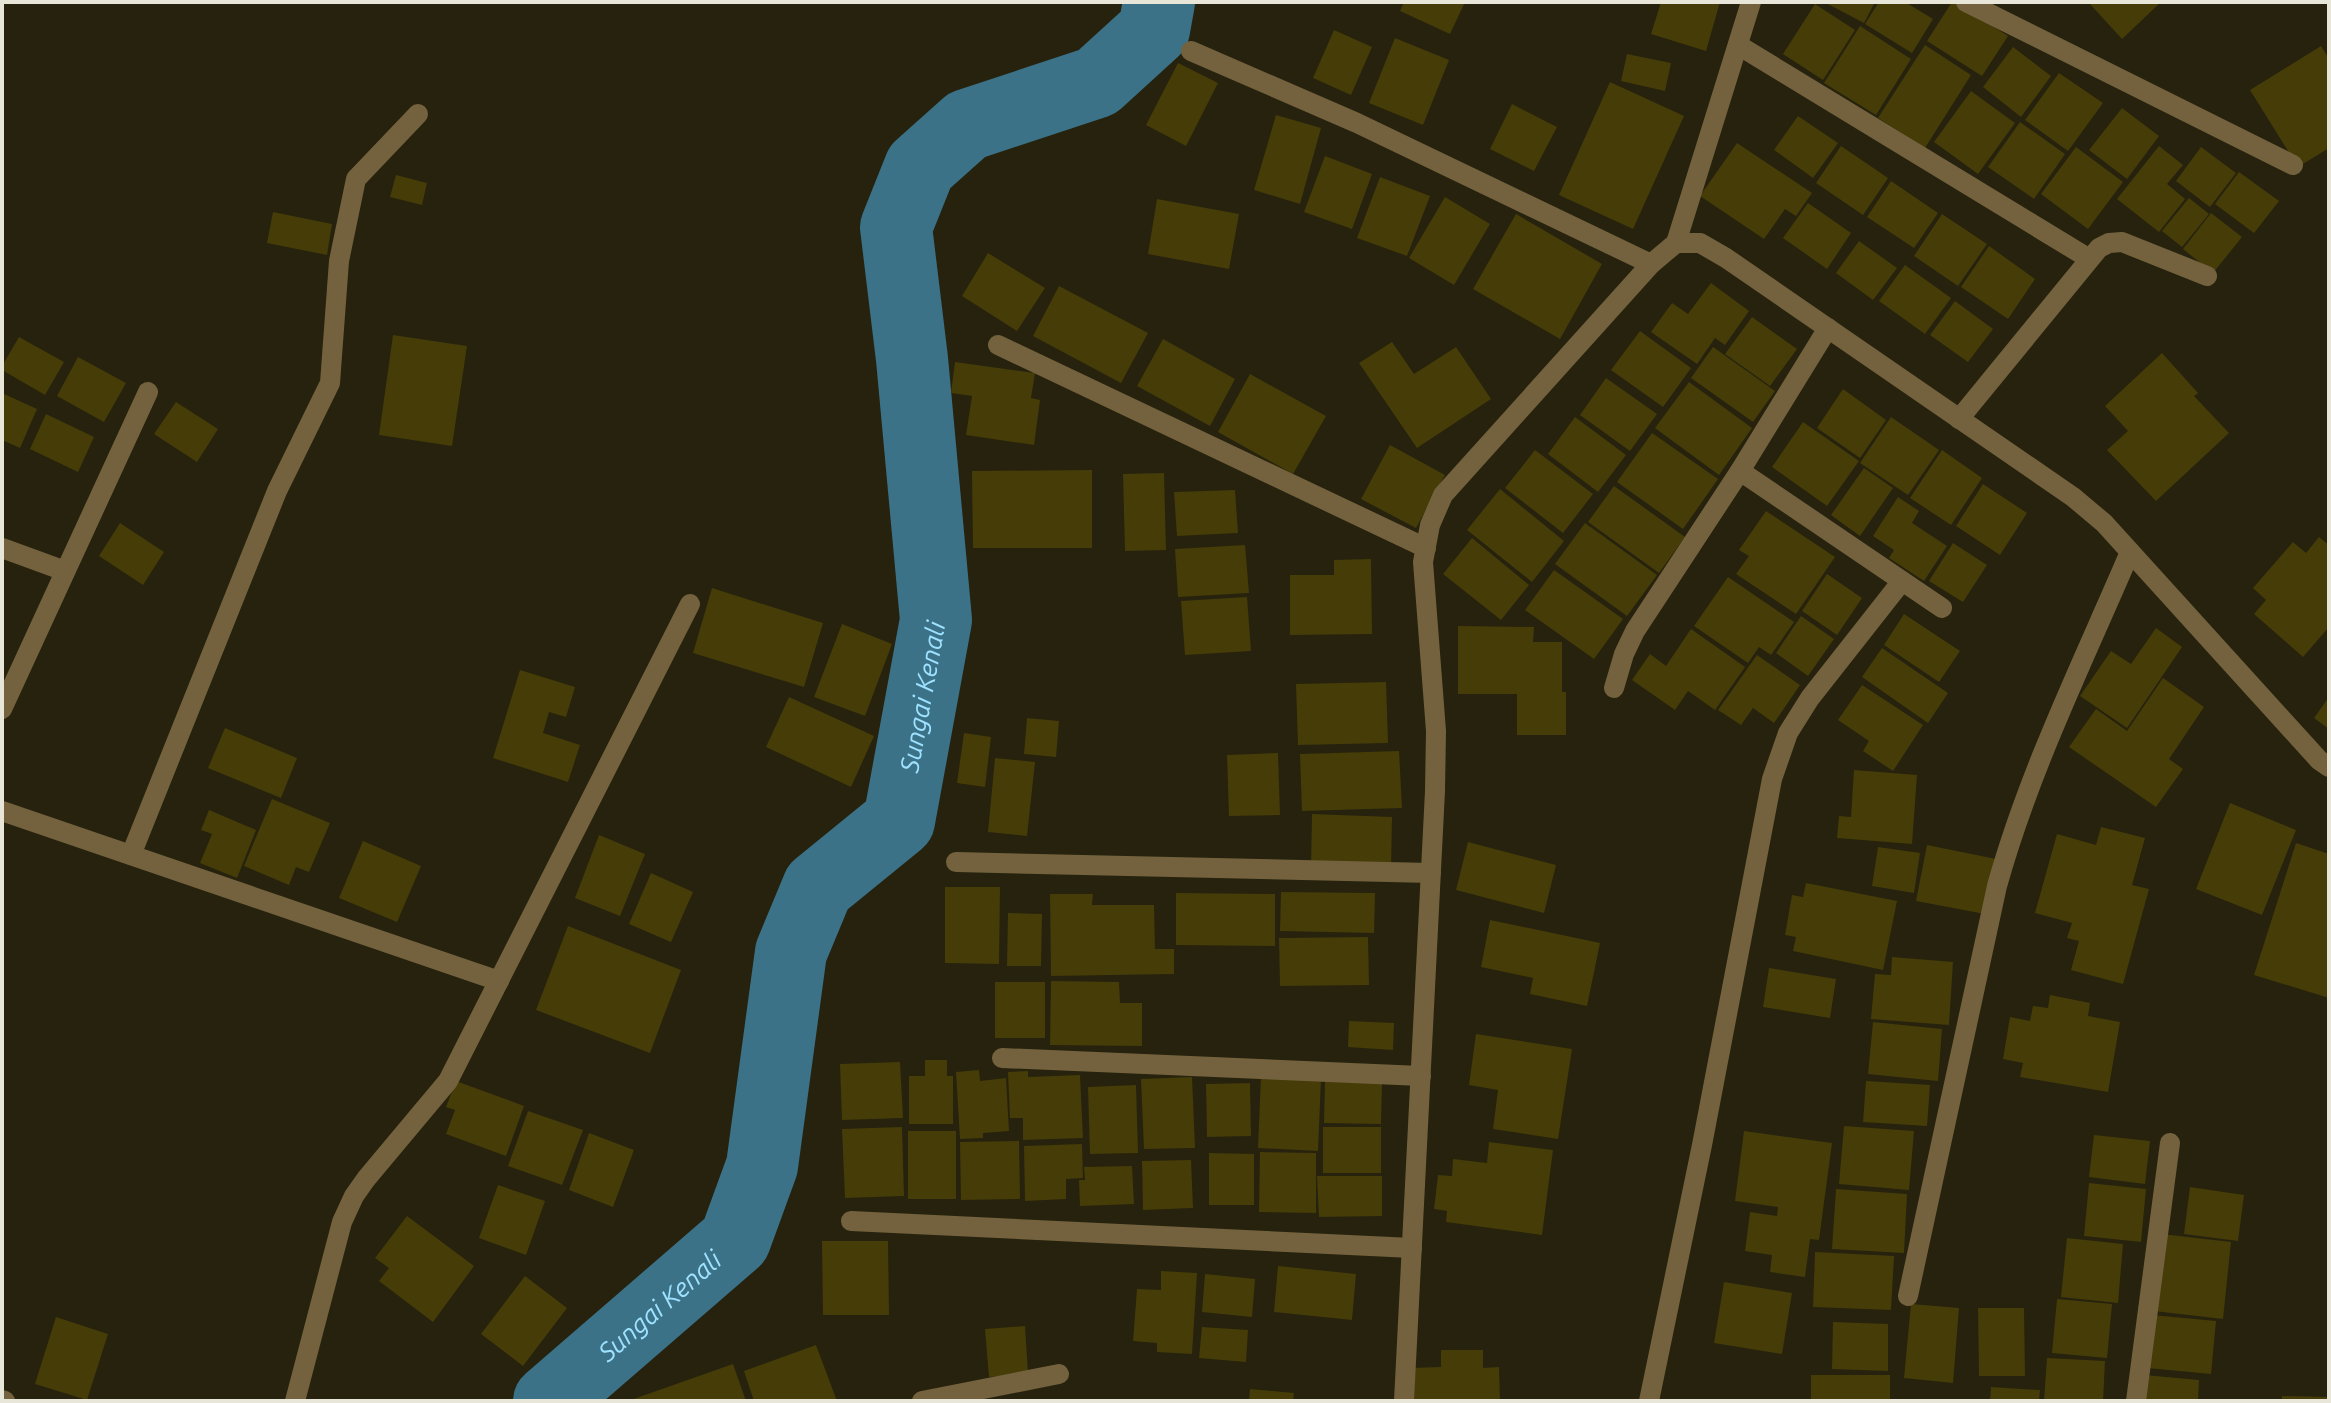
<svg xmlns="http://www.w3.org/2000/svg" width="2331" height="1403" font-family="Ubuntu,sans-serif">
<rect width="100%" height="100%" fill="#26220d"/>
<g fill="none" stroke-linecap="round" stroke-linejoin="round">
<path stroke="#3b7288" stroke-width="72" id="s1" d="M549,1401L735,1240L762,1166L791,952L818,887L899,821L936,620L912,359L896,227L920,167L967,125L1097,82L1154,30L1159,2"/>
</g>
<g fill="#453c08">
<path d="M1404,2H1465L1450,34L1400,11Z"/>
<path d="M1661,2H1720L1706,51L1651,34Z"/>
<path d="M1824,2H1875L1864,23Z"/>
<path d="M1879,2H1905L1933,19L1912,53L1865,24Z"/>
<path d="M1952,2H1956L2008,36L1982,76L1927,41Z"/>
<path d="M2092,2H2161L2122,39L2090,4Z"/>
<path d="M1815,4L1855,30L1823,80L1783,54Z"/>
<path d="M1860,26L1911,59L1876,115L1824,83Z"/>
<path d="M1334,30L1372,47L1351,95L1313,78Z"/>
<path d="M1395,38L1449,60L1423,125L1369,103Z"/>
<path d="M1925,45L1971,75L1925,148L1878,118Z"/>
<path d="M2321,46L2329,59V148L2298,167L2250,90Z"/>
<path d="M2013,47L2051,76L2021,117L1983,87Z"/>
<path d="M1627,54L1671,63L1665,91L1621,81Z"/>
<path d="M1178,63L1218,83L1186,146L1146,125Z"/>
<path d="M2059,73L2103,103L2068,151L2025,120Z"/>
<path d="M1610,82L1684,116L1633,229L1559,195Z"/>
<path d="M1971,91L2015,123L1978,174L1934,142Z"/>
<path d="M1512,104L1557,127L1534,171L1490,149Z"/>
<path d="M2122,108L2159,136L2127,179L2089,150Z"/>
<path d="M1276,115L1321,128L1300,204L1254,190Z"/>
<path d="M1798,116L1838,143L1813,178L1774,150Z"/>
<path d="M2020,122L2065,154L2034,199L1988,167Z"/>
<path d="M1737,143L1812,193L1796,216L1785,209L1764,239L1700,196Z"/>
<path d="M1841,146L1888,178L1863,215L1816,183Z"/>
<path d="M2159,146L2183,165L2167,184L2185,199L2159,232L2117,199Z"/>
<path d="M2076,147L2123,182L2088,229L2041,194Z"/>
<path d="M2201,147L2236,173L2210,207L2176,181Z"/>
<path d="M1325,156L1372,174L1352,229L1304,212Z"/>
<path d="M2239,172L2279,201L2254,233L2215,204Z"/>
<path d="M396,175L427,183L422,205L390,197Z"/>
<path d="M1380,177L1430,196L1407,256L1357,238Z"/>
<path d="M1891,181L1938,213L1914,248L1867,217Z"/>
<path d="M1445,197L1490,224L1454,285L1409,258Z"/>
<path d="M2189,198L2209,214L2182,247L2162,231Z"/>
<path d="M1157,199L1239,214L1229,269L1148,254Z"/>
<path d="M1808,203L1851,233L1827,269L1783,238Z"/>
<path d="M273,212L332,224L327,255L267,243Z"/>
<path d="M2211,213L2242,237L2213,273L2183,249Z"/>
<path d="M1516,214L1602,264L1560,339L1473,289Z"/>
<path d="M1942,214L1987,244L1958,286L1914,256Z"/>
<path d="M1859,241L1897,268L1873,300L1836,273Z"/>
<path d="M1989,246L2035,279L2008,319L1961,287Z"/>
<path d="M988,253L1045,288L1017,331L962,296Z"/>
<path d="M1905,265L1951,298L1925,334L1879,301Z"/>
<path d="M1711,283L1749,311L1725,345L1715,338L1697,364L1651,332L1672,303L1688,314Z"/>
<path d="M1059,286L1148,333L1121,383L1033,336Z"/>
<path d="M1955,301L1993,329L1968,362L1930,335Z"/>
<path d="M1752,317L1797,349L1770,386L1725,354Z"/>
<path d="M1640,331L1691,368L1663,407L1611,370Z"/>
<path d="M393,335L467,346L452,446L379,435Z"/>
<path d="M19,337L64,362L45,395L2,370V366Z"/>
<path d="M1163,339L1235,379L1210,426L1137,386Z"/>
<path d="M1392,342L1414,374L1456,347L1491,399L1417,448L1359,363Z"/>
<path d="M1713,347L1775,391L1753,422L1691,378Z"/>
<path d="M2162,353L2198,393L2194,396L2229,433L2156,501L2107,450L2128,431L2105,406Z"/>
<path d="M78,357L126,383L104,422L57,396Z"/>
<path d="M955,362L1035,373L1031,398L1040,400L1034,445L966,435L972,396L951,393Z"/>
<path d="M1250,374L1326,416L1293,474L1218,432Z"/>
<path d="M1606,378L1657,414L1630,451L1580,415Z"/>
<path d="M1689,382L1752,428L1719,475L1655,428Z"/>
<path d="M1843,389L1886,420L1860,458L1817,428Z"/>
<path d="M2,393L37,409L20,448L2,440Z"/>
<path d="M176,402L218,429L197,462L154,434Z"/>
<path d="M46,414L94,437L78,472L30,449Z"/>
<path d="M1575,417L1626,455L1598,492L1548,454Z"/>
<path d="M1891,417L1939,450L1908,495L1860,463Z"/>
<path d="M1803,422L1859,461L1827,506L1772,467Z"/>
<path d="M1652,433L1718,479L1683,529L1617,482Z"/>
<path d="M1390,445L1445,475L1416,528L1361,499Z"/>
<path d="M1535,450L1593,494L1563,533L1505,488Z"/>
<path d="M1942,450L1982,478L1951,525L1910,498Z"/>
<path d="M1864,468L1893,488L1860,536L1831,515Z"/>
<path d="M1092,470V548H973L972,471Z"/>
<path d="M1164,473L1166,550L1125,551L1123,474Z"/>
<path d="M1983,484L2027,513L2000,555L1956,526Z"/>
<path d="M1614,486L1685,537L1659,573L1588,522Z"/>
<path d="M1500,489L1564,541L1532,582L1467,530Z"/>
<path d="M1235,490L1238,533L1177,536L1174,492Z"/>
<path d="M1898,497L1919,511L1912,523L1947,546L1924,581L1889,558L1894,550L1873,536Z"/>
<path d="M1766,511L1835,557L1796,614L1736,574L1749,556L1739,550Z"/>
<path d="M120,523L164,552L143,585L99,556Z"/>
<path d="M1585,523L1657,575L1627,616L1555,564Z"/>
<path d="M2319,537L2329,545V627L2303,657L2254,614L2266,600L2253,588L2293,542L2306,553Z"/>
<path d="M1472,538L1529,585L1501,620L1443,574Z"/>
<path d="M1953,543L1987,565L1963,602L1929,581Z"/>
<path d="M1245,545L1249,593L1178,597L1175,549Z"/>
<path d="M1371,559L1372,634L1290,635V575H1334V560Z"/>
<path d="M1554,570L1623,619L1594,659L1525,610Z"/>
<path d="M1827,574L1862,598L1837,635L1802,611Z"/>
<path d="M1728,577L1794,622L1771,655L1759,647L1748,663L1694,626Z"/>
<path d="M712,588L823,623L804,687L693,653Z"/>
<path d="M1247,597L1251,651L1185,655L1181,601Z"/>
<path d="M1904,614L1960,651L1939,682L1884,645Z"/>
<path d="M1801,616L1834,639L1808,676L1776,653Z"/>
<path d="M842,624L892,644L865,716L814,697Z"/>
<path d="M1458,626L1534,627L1533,642H1562V692H1566V735H1517V694H1458Z"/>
<path d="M2156,628L2182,647L2127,728L2080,696L2111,651L2131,664Z"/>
<path d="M1691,629L1745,667L1715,710L1688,691L1675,710L1632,680L1650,654L1666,666Z"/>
<path d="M1882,648L1948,693L1928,723L1862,677Z"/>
<path d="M1757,655L1800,685L1774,723L1753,708L1741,725L1718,710Z"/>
<path d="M520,670L575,687L566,717L549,712L543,733L580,745L568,782L493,758Z"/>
<path d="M2163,678L2204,707L2169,759L2183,769L2156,807L2069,747L2096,709L2127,731Z"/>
<path d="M1386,682L1388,743L1298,745L1296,684Z"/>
<path d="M1862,685L1923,725L1893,771L1863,751L1869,741L1838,720Z"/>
<path d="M789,697L874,736L851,787L766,747Z"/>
<path d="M2329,697V729L2314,718Z"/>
<path d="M1027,718L1059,721L1056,757L1024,754Z"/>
<path d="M225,728L297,758L281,798L208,768Z"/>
<path d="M964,733L991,737L985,787L957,783Z"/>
<path d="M1399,751L1402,808L1302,811L1300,754Z"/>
<path d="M1278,753L1280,815L1229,816L1227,755Z"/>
<path d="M995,758L1035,762L1027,836L988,832Z"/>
<path d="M1854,770L1917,775L1912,844L1837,838L1839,816L1851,817Z"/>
<path d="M272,799L330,823L309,872L296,867L289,885L244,866Z"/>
<path d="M2230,803L2296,830L2262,915L2196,889Z"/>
<path d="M209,810L256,830L237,878L200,863L212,834L201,830Z"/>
<path d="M1312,814L1392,817L1391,869L1311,866Z"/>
<path d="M2101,827L2145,838L2132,885L2149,889L2123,984L2071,970L2079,941L2067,938L2072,923L2035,913L2057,834L2096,845Z"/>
<path d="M599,835L645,854L620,916L575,898Z"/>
<path d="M363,841L421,866L397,922L339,898Z"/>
<path d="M1468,842L1556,865L1544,913L1456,890Z"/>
<path d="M2296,843L2329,854V998L2254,975Z"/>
<path d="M1927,845L1996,859L1985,914L1916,901Z"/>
<path d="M1878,847L1920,853L1914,893L1872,886Z"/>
<path d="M651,873L693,892L671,942L629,924Z"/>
<path d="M1806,883L1897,901L1883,970L1793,951L1796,937L1785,935L1792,895L1803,897Z"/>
<path d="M945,887H1000L999,964L945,963Z"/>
<path d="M1281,892L1375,893L1374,933L1280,931Z"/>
<path d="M1176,893L1275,894V946L1176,945Z"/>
<path d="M1050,894H1093L1092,905H1154L1155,949H1174V974L1051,976Z"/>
<path d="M1008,913L1042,914L1041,966H1007Z"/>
<path d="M1490,920L1600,943L1587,1006L1530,994L1533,978L1481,967Z"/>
<path d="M568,926L681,970L650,1053L536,1010Z"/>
<path d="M1368,937L1369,985L1280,986L1279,938Z"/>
<path d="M1892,957L1953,962L1949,1025L1871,1019L1875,974L1891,975Z"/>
<path d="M1769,968L1836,979L1830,1018L1763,1007Z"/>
<path d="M1051,981L1119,982L1120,1003H1142V1046L1050,1045Z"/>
<rect x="995" y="982" width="50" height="56"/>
<path d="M2050,995L2090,1003L2088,1016L2120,1022L2108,1092L2020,1077L2023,1063L2003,1059L2010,1017L2030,1021L2033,1006L2048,1008Z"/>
<path d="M1349,1021L1394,1023L1393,1050L1348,1047Z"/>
<path d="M1873,1022L1942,1029L1938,1081L1868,1074Z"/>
<path d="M1476,1034L1572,1049L1558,1139L1493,1129L1498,1090L1469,1085Z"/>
<path d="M925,1060H947V1076H953V1124H909V1076H925Z"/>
<path d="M900,1062L903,1118L842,1120L840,1064Z"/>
<path d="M979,1070L980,1081L1006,1078L1009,1131L983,1133V1138L960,1139L956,1072Z"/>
<path d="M1028,1071V1077L1080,1075L1083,1138L1023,1140V1118H1010L1008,1072Z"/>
<path d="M1261,1076L1321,1079L1318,1151L1258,1148Z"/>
<path d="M1192,1077L1195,1148L1144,1149L1141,1079Z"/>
<path d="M456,1081L524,1106L506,1156L446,1134L455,1110L446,1107Z"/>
<path d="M1325,1081L1382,1083L1381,1124L1324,1123Z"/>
<path d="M1866,1081L1930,1085L1927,1126L1863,1122Z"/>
<path d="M1250,1083L1251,1136L1207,1137L1206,1084Z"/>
<path d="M1136,1085L1138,1153L1090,1154L1088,1087Z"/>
<path d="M528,1111L583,1130L562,1185L508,1166Z"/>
<path d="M1844,1126L1914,1131L1909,1190L1839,1184Z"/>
<path d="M902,1127L904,1196L845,1198L842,1129Z"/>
<rect x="1323" y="1127" width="58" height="46"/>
<rect x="908" y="1131" width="48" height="68"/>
<path d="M1744,1131L1832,1143L1819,1240L1810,1239L1805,1277L1770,1272L1772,1255L1745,1251L1750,1212L1777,1216L1778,1207L1735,1201Z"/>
<path d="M589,1133L634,1150L613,1207L569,1190Z"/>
<path d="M2094,1135L2150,1141L2145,1184L2089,1177Z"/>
<path d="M1019,1141L1020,1199L961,1200L960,1142Z"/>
<path d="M1489,1142L1553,1150L1542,1235L1446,1222L1447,1211L1434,1209L1438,1175L1452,1176L1453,1159L1487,1163Z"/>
<path d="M1082,1144L1083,1178L1066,1179V1199L1025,1201L1024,1146Z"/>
<path d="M1260,1152L1316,1153V1213L1259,1212Z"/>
<path d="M1209,1153L1254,1154V1205H1209Z"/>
<path d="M1191,1160L1193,1208L1143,1210L1142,1161Z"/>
<path d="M1132,1166L1134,1204L1080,1206L1079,1180H1085L1084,1167Z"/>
<path d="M1317,1176H1382V1216L1319,1217Z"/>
<path d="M2089,1183L2146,1189L2141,1242L2084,1236Z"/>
<path d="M498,1185L545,1201L526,1255L479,1238Z"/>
<path d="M2190,1187L2244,1195L2238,1241L2184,1234Z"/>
<path d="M1836,1189L1907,1194L1904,1253L1832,1249Z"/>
<path d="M407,1216L474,1266L433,1322L379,1281L389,1268L375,1258Z"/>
<path d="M2162,1234L2231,1242L2223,1319L2154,1311Z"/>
<path d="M2067,1238L2123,1244L2118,1303L2061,1297Z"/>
<path d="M822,1241H888L889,1315H823Z"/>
<path d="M1815,1252L1894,1256L1891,1310L1813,1307Z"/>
<path d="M1278,1266L1356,1274L1352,1320L1274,1312Z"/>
<path d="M1161,1271L1197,1273L1192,1354L1157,1352V1343L1133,1341L1137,1289L1161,1290Z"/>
<path d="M1205,1274L1255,1279L1252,1317L1202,1312Z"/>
<path d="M525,1276L567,1308L523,1366L481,1334Z"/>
<path d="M1724,1282L1792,1293L1782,1354L1714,1343Z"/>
<path d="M2057,1299L2112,1304L2107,1358L2052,1353Z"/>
<path d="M1911,1304L1959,1308L1953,1383L1904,1378Z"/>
<path d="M1978,1308H2024L2025,1376H1979Z"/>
<path d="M2152,1315L2216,1321L2211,1374L2147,1368Z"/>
<path d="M56,1317L108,1334L87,1400L35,1384Z"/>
<path d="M1833,1322L1888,1324V1371L1832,1369Z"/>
<path d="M1025,1326L1028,1374L989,1377L985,1329Z"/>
<path d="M1202,1327L1248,1330L1246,1362L1199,1358Z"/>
<path d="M816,1345L837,1401H754L744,1371Z"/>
<path d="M1441,1350H1483V1368L1499,1367L1500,1401H1412L1411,1368L1441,1367Z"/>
<path d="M2047,1358L2105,1361L2103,1401H2044Z"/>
<path d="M733,1364L746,1401H628Z"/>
<rect x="1811" y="1375" width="79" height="26"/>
<path d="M2144,1375L2199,1380L2198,1401H2142Z"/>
<path d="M1991,1387L2040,1390L2039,1401H1990Z"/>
<path d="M1250,1389L1294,1393L1293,1401H1249Z"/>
<path d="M2282,1396L2329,1397V1401H2282Z"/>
</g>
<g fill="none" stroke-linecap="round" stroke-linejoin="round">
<g stroke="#73623d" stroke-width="20">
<path d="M1966,2L2293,165"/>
<path d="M1738,45L2088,258"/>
<path d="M1191,51L1357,123L1651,264"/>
<path d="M1676,243L1751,2"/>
<path d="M998,345L1426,548"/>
<path d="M1959,419L2099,248L2109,243L2122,242L2207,276"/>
<path d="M1740,471L1942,608"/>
<path d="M2,548L65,571"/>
<path d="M1614,688L1624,654L1635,631L1740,471L1828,328"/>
<path d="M2,709L148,392"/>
<path d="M2,811L499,981"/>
<path d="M131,855L277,491L330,383L339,261L356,179L418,114"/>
<path d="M956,862L1431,873"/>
<path d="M1002,1058L1421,1076"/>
<path d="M851,1221L1412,1248"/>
<path d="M1908,1296L1997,886C2029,771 2083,662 2130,552"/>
<path d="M2,1400L5,1401"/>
<path d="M295,1401L342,1222L354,1196L366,1179L448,1081L690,604"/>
<path d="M922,1401L1059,1374"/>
<path d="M1404,1401L1435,791L1436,731L1423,562L1430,525L1443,495L1651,264L1676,243H1700L1726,258L2073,497L2104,523L2319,760L2329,767"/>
<path d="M1649,1401L1702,1145L1772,779L1788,733L1810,698L1902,581"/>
<path d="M2136,1401L2170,1143"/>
</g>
</g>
<g text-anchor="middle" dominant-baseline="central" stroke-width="7" stroke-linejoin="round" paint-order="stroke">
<g font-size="26" font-style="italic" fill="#9fe2ff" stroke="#0d0c04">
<text stroke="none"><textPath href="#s1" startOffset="842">Sungai Kenali</textPath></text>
<text stroke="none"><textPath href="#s1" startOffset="146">Sungai Kenali</textPath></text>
</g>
</g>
<rect width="2331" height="1403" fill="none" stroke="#e8e6d8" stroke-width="8"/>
</svg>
